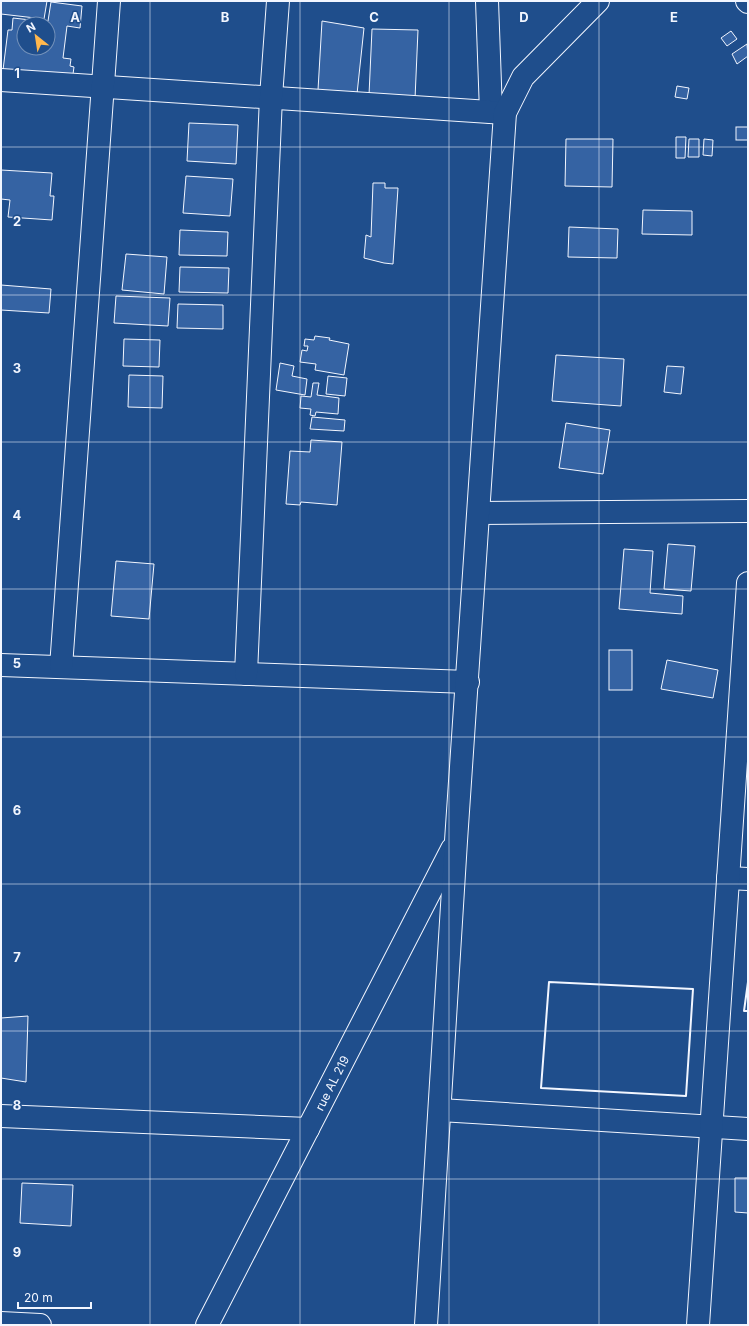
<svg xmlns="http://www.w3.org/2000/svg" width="749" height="1326" font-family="Inter,sans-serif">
<rect width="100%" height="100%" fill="#1f4e8c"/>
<g fill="#3563a3" stroke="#f2f6ff">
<path d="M1,1H47L44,19L1,14Z"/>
<path d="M51,2L82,6L80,28L67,26L63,58L71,59L70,66L74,67L71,88L3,70L8,30H12L13,18L31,20L30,24H24V48H48V24H38V20L48,21Z"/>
<path d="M322,21L364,28L357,94L318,90Z"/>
<path d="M372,29L418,30L415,99L369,95Z"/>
<path d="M731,31L737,39L727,46L721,38Z"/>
<path d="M747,44L748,56L737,64L732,54Z"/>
<path d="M677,86L689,88L687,99L675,97Z"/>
<path d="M189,123L238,125L236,164L187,161Z"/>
<rect x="736" y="127" width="12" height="13"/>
<path d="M676,137H686L685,158H676Z"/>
<path d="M566,139H613L612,187L565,186Z"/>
<path d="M689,139H699V157H688Z"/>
<path d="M704,139L713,140L712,156L703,155Z"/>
<path d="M1,170L52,173L50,196H54L52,220L8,217L10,200L1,199Z"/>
<path d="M186,176L233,179L230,216L183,213Z"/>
<path d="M373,183H385V188H398L393,264L384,263L364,258L366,235L371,237Z"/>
<path d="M643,210L692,211V235L642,234Z"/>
<path d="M569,227L618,229L617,258L568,257Z"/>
<path d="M180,230L228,232L227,256L179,255Z"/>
<path d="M126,254L167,257L164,294L122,290Z"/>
<path d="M180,267L229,268L228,293L179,292Z"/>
<path d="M1,285L51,289L49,313L1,310Z"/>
<path d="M116,296L170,298L168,326L114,323Z"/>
<path d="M178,304L223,305V329L177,328Z"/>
<path d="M315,336L330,338L329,340L349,344L344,375L315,370L316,364L300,362L302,350L307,351L308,346H304L305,339L314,340Z"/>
<path d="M124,339L160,340L159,367L123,366Z"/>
<path d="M556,355L624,359L621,406L552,401Z"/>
<path d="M280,363L294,366L292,376L307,379L305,395L276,390Z"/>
<path d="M667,366L684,367L681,394L664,392Z"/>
<path d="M129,375L163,376L162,408L128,407Z"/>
<path d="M328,376L347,378L345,396L326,394Z"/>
<path d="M313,383H319L317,395L339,398L338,414L316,412L315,416L310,415L311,409L300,408L301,396L311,397Z"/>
<path d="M312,417L345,420L344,431L310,429Z"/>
<path d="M566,423L610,430L603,474L559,468Z"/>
<path d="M311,440L342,442L337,505L301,502L300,505L286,504L290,451L310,452Z"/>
<path d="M668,544L695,546L691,591L664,589Z"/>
<path d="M624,549L653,551L650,593L683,596L682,614L619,609Z"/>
<path d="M116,561L154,564L149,619L111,616Z"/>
<rect x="609" y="650" width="23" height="40"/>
<path d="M667,660L718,670L713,698L661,689Z"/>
<path d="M28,1016L26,1082L1,1078V1018Z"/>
<path d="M735,1178H748V1213L735,1212Z"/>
<path d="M22,1183L73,1185L71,1226L20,1223Z"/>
</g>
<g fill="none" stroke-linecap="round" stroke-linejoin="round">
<defs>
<g id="minor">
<path d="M487,1L491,112"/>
<path d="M747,1L748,2"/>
<path d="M1,80L505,113"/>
<path d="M479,513L748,511"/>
<path d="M1,665L468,682"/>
<path d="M61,667L109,1"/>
<path d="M246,674L271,97L278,1"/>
<path d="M728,878L748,879"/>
<path d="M440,1110L748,1129"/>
<path d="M1,1116L308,1129"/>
<path d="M1,1323L40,1325"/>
<path d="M207,1325L452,849"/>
<path d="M426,1325L456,841L505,113L523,77L598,1"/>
<path d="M698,1325L748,583"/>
</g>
</defs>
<use href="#minor" stroke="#f2f6ff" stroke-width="24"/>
<use href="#minor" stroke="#1f4e8c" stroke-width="22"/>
<g stroke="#f2f6ff" stroke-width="2">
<path d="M549,982L693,989L686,1096L541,1088Z"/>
<path d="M748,982L744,1011H748"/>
</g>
</g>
<path fill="none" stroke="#f2f6ff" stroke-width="1" stroke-opacity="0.55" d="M150,1V1325M300,1V1325M449,1V1325M599,1V1325M1,147H748M1,295H748M1,442H748M1,589H748M1,737H748M1,884H748M1,1031H748M1,1179H748"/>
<g text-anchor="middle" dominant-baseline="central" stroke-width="3" stroke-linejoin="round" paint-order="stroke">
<g font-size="12" fill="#f2f6ff" stroke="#1f4e8c">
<text transform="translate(332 1083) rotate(-63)">rue AL 219</text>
</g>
</g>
<g font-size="13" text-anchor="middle" font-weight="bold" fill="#f2f6ff" stroke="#1f4e8c" stroke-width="3" stroke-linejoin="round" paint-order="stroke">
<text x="75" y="22">A</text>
<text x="225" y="22">B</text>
<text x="374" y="22">C</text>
<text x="524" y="22">D</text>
<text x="674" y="22">E</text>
<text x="17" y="78">1</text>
<text x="17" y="226">2</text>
<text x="17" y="373">3</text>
<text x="17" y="520">4</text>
<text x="17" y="668">5</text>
<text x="17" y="815">6</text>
<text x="17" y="962">7</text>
<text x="17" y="1110">8</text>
<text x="17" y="1257">9</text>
</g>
<rect width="749" height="1326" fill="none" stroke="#f2f6ff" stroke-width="4"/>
<g transform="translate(36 36) rotate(330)"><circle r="19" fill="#1f4e8c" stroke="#7391ba"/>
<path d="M0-3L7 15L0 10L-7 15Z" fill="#ffb74d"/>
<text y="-6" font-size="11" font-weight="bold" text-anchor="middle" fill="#f2f6ff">N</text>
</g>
<path d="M18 1302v6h73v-6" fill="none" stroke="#f2f6ff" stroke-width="2"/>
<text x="24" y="1302" font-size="12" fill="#f2f6ff" stroke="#1f4e8c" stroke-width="3" paint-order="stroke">20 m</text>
</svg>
